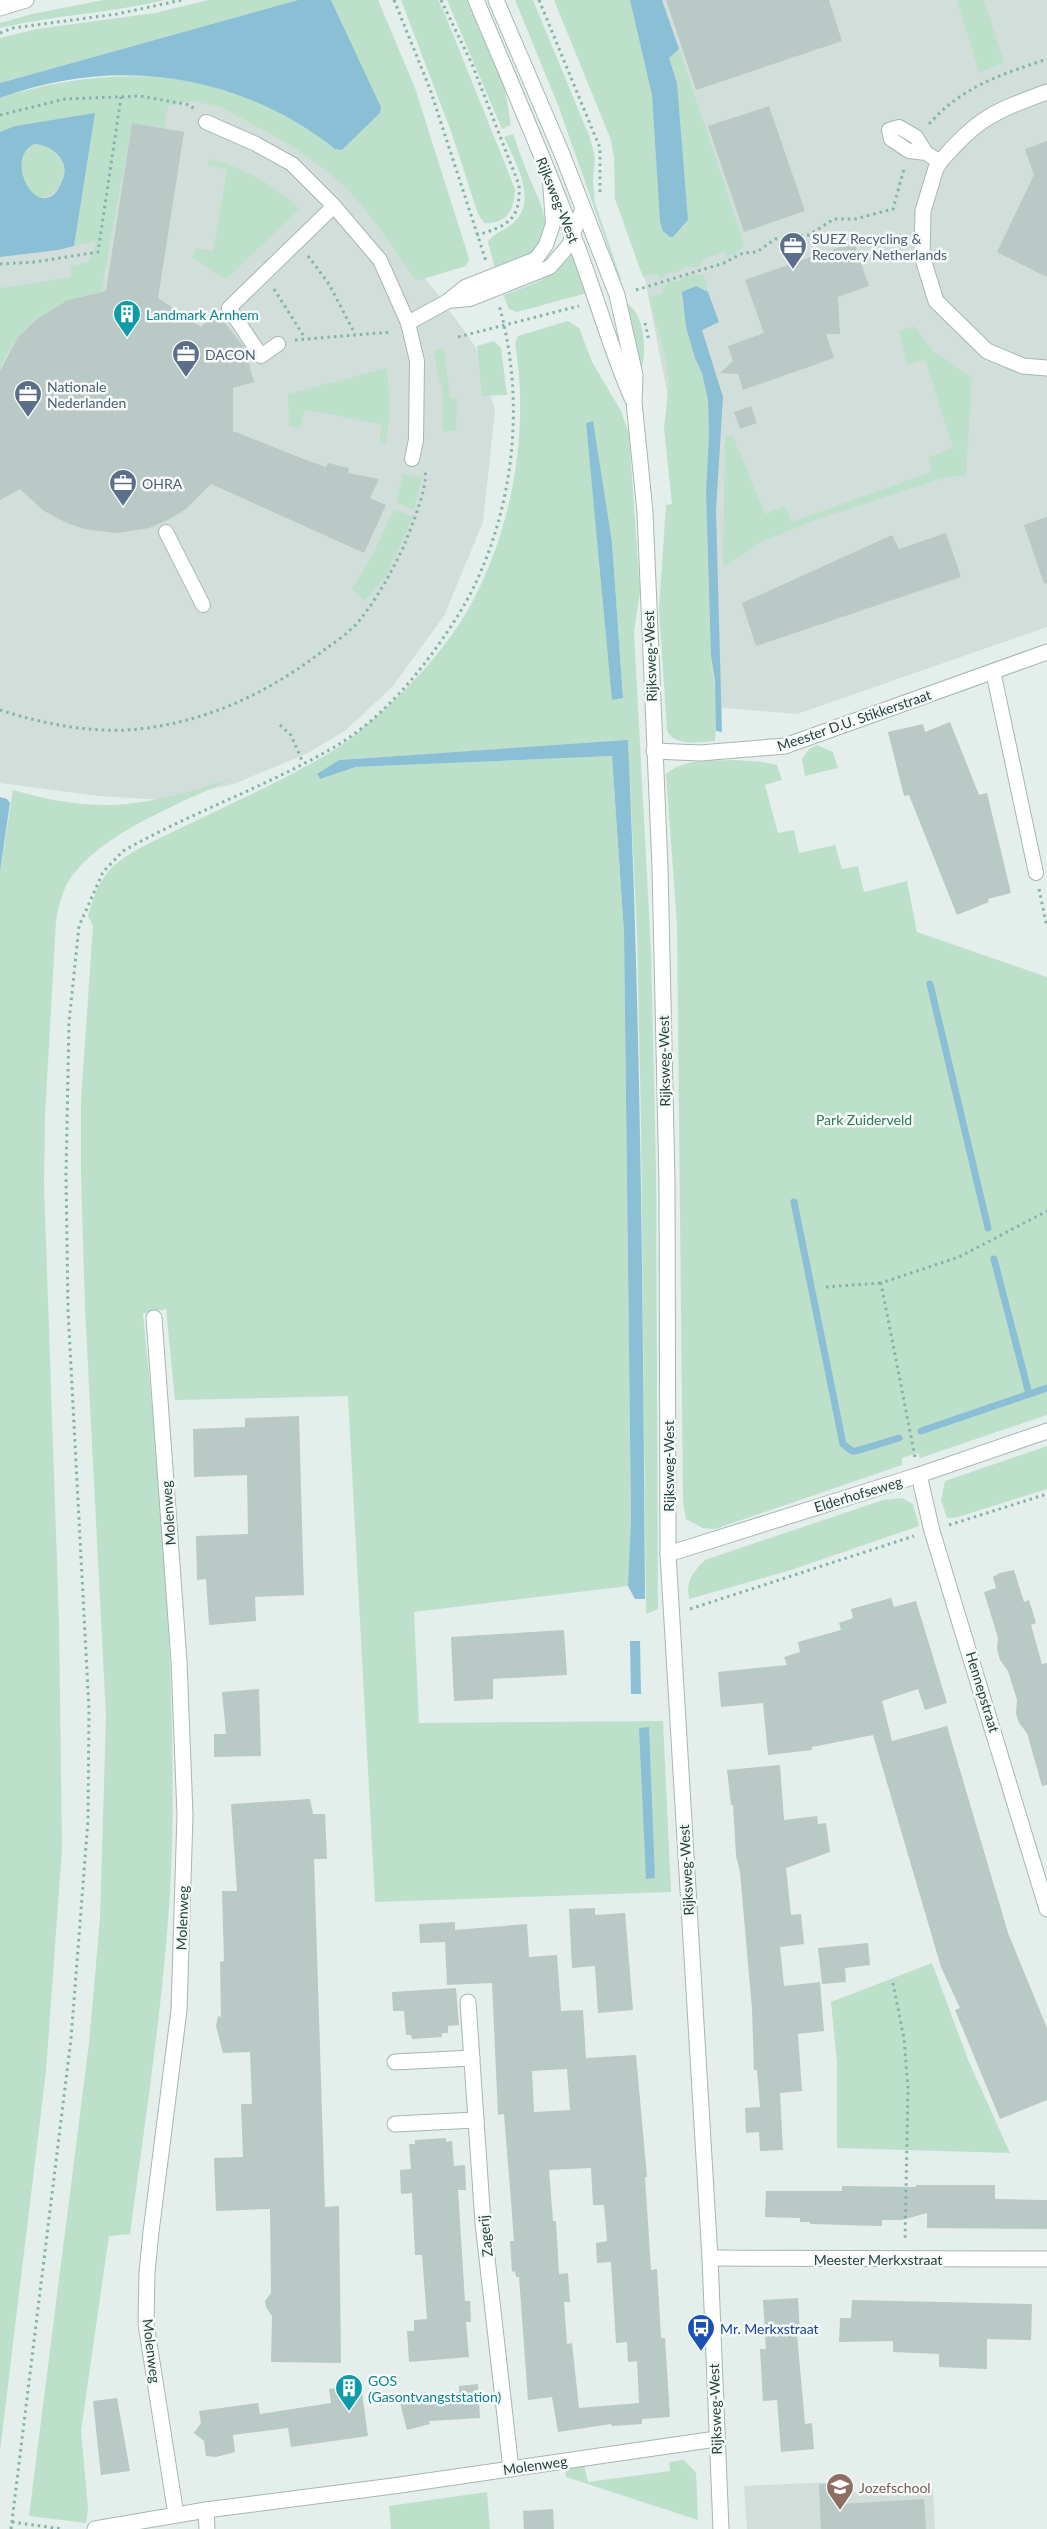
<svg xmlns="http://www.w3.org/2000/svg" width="1047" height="2529" font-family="Lato,sans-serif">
<rect width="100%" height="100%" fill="#e4eeeb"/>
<g fill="#d2deda">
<path d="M590,0H1047V627L797,714L680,704L698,549Z"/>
<path d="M171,88L277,127L336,168L436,292L475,346L495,410L483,522L444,616L392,687L346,730L308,753L234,784L163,800L99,796L0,783V107Z"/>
<path d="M835,2482L838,2493L933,2489L935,2529H747L744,2486Z"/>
</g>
<g fill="#bde0cb" fill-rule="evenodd">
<path d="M104,0H165C111,13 55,15 0,28V23L32,14Z"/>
<path d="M208,0H298L0,83V38L37,29L155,13Z"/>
<path d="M331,0H378L415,88L466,249L469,259L466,266L420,280L415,279L377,225L349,190L316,163L285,142L219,106L191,101L168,106L164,128L132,123L101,292C56,299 15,326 0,370V288L71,277V266L90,261L96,241L74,246L95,113L15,126L0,132V98C83,72 171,66 253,99C285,112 313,132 342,150L380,113L381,107Z"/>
<path d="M401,0H438L444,12L515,189C515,209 506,225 484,223L478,214L452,134Z"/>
<path d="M447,0H467L505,89L511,125L502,129Z"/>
<path d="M515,0H533L590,138L595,157L593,181L595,203L621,279L620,281L558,105Z"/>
<path d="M554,0H630L652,95L656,160L675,234L685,226L677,83L669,57L679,49L744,243C742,249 735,256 728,258L724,252L702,259V263L699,267H685L675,273L670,272L660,279L657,274L643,277L615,199L614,158L611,140Z"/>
<path d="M957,0H984L1004,62L979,73Z"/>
<path d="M513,134C518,148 523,163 529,177C539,201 557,228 533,251C523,260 508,264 495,269L488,242C494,232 507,230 515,221C538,199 514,160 504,137Z"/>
<circle cx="37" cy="171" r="27"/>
<path d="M209,159C244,167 273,185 300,209L226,279L193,258L195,248L213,251L227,169L208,165Z"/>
<path d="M573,253L587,293L517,312L509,309L503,295C534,284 552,279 573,253Z"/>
<path d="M687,275H704L708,292L696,287L682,292L686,327L695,358L702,373L708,400L709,435L706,492L711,667C717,690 717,717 715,741C700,742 676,747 667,731L659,608L666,505L672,504L664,428L669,384L666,361L649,297L663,293V288L670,281H678Z"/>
<path d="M628,304C645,316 647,352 641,371L639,369L634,337L625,305Z"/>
<path d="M568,321L579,328L581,333L592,362L621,411L629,434L640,592L634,632L651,951L656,1167L658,1609L646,1614L641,1123L637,934L628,741L339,760L317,775L320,779L356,767L612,756L624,933L631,1520L629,1579L628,1586L414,1612L419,1723L663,1721L671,1892L375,1902L348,1396L175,1400L166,1309L143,1314C161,1491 176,1669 172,1847C168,1977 147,2105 130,2234L109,2236L81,2431L88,2508L86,2523L29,2516L89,2043L100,1919L106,1716L85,1308L81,1173V1100L93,926L88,916C92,901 97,886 107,873C126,851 158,840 183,827C229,805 275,784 319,759C344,745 366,726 387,707C418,678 448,645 469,608C512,530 530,432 515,344L518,336ZM592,421L612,542L623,697L613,700L586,423Z"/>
<path d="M914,326L932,350L972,378L966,475L940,479L820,518L763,541L723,568L725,438L732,434L765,514L785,506L792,522L931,472L929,457L953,448L925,359L907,365L899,331Z"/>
<path d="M494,341L501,348L507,395L482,396L477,346Z"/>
<path d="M444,348L450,398L457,399L456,431H443L442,385L439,383L434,350Z"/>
<path d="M387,368L390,409L386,444L380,443L381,424L305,410L300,428L289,426L288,394Z"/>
<path d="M403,474L422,477L414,510L396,502Z"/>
<path d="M394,509L413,517L386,576L365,601L352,589L374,552Z"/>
<path d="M817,745L833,752L838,768L805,776L802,759L809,749Z"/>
<path d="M734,760L762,762L777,765L782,780L765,785L778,833L794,830L799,853L835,845L842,869L858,866L864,892L907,881L917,932L1047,977V1415L920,1458L918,1453L902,1458V1465L715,1529L703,1528L686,1519L683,1502L677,925L666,774C685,758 711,761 734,760Z"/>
<path d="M234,778C184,802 96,834 67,884C61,896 58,908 56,921L45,1116L44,1184L59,1621L62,1849L46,2071L0,2451V871L13,790C51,801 94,809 134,803C168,799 201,788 234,778Z"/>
<path d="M1047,1446V1489L958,1517L947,1518L941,1500L945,1481Z"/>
<path d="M902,1498L913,1504L919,1526L791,1570L689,1599C686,1581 692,1573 705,1560L883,1500Z"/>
<path d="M932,1963L969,2062L1010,2153L837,2148V2063L831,2002Z"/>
<path d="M684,2460L696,2473L698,2520L566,2477L565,2469L584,2465L588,2482L670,2471L669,2462Z"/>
<path d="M487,2492L490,2529H391L389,2506Z"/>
</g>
<g fill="#8bbfd5" fill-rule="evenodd">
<path d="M298,0H331L381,107L380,113L342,150L335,149C239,73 115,55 0,98V83Z"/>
<path d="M630,0H662L679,49L669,58L677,83L688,220L673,237H670L663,231L660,221L652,95Z"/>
<path d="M95,113L74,246L58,250L0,257V132L15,126ZM34,144C52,145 70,159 63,179C44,232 0,161 34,144Z"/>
<path d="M696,286L708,292L719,322L702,330L723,397L716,510L722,732L716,731L715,680L711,656L706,492L709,435L708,400L702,373L695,358L686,327L682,292Z"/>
<path d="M593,421L612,542L623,698L612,700L586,423Z"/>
<path d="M628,740C641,1027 643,1313 645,1599H635L628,1586L631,1520L624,933L612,756L356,767L320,779L317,774L339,760Z"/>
<path d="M0,797L7,799L10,803L0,871Z"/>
<path d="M630,1641H640L641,1694H631Z"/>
<path d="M649,1727L655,1878L646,1879L639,1728Z"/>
</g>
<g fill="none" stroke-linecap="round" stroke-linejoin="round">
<g stroke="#8bbfd5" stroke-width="7">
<path d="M930,984L988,1228"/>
<path d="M794,1202L843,1444L852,1451H856L899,1438"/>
<path d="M994,1259L1029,1394"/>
<path d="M921,1431L1047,1388"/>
</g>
</g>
<g fill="#b9c9c5" fill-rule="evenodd">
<path d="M666,0H829L842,41L696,90Z"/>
<path d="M769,106L805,211L744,232L708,126Z"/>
<path d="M132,123L184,132L158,298L201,327L215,310L244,347L254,382L233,388V431L306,460L326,467L328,463L349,468L348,473L379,479L370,498L386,505L364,553L211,484L186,509L170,519L149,528L117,533L84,529L67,523L44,511L20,489L0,500V371L18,337L38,318L68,300L106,291Z"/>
<path d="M1047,141V277L997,252L1034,175L1025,149Z"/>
<path d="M854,242L869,286L838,297L840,334H826L834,358L743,390L738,374L720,373L733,361L728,346L764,333L745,280Z"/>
<path d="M751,406L757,423L740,429L734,412Z"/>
<path d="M1047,517V583L1044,584L1024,525Z"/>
<path d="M946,533L961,577L756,646L742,603L892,535L899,549Z"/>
<path d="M950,722L979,795L987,793L1011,893L988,899L989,902L957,915L909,795L904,796L888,732L923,724L925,732Z"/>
<path d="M299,1416L304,1595L255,1597L256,1621L209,1625L206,1579L197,1580L196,1536L248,1534L247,1475L194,1477L193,1429L245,1427V1418Z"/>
<path d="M1014,1570L1024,1602L1029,1600L1036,1623L1031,1625L1042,1664L1047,1663V1785L1042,1786L1027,1733L1019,1723L1016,1714L1017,1700L1008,1671L1000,1660L997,1649L998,1638L984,1592L996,1588L993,1577L1000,1573Z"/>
<path d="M891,1598L894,1607L916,1601L947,1703L925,1710L918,1689L882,1701L892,1741L947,1726L1008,1933L1047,2028V2100L1000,2119L955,2010L960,2008L941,1967L873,1735L812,1747V1750L768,1755L763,1703L721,1707L718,1672L787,1665L784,1657L800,1652L798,1642L841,1630L839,1623L853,1618L851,1609Z"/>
<path d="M564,1630L567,1675L493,1679V1699L454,1701L451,1637Z"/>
<path d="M259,1689L261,1756L214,1757V1734H226L222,1692Z"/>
<path d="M780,1765L784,1820L817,1816L818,1824L826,1823L830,1852L786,1868L791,1915L801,1914L804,1944L780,1947L784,1986L820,1982L824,2031L798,2034L802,2091L780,2093L783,2150L760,2151L759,2132L746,2133L745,2108L760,2107L757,2070H754L752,2009L740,1872L736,1856L733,1805H731L727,1770Z"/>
<path d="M310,1799L313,1814H325L327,1859H314L325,2207L339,2206L341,2363L271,2362L272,2316L266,2307L265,2301L271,2293L270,2209L216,2211L214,2158L243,2157L241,2104H252L250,2052L223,2053L216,2026L218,2016L221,2017L220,1962L224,1961L222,1891H237L231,1804Z"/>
<path d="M595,1908V1915L625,1913L633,2010L598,2013L595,1966L572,1968L569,1909Z"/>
<path d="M455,1922V1930L527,1924L529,1957L557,1955L561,2011L583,2010L586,2058L636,2055L647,2177H645L651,2270L657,2269L661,2338H665L670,2417L642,2419V2424L612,2426L611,2424L558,2432L552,2397L528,2400L519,2277H516L515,2271L512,2272L510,2241H514L511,2201L504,2114L498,2115L492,1983L447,1985L445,1942L420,1943L419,1924ZM567,2069L570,2110L534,2112L532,2071ZM591,2168L593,2205H604L607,2241L596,2243L597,2263L611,2262L616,2343L627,2342L628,2362L637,2361L639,2403L579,2408L572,2343L567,2344L564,2302H570L568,2273L559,2274L556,2221H553L549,2170Z"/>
<path d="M868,1943L870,1965L845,1968L846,1982L822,1984L818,1948Z"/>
<path d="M456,1988L459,2025L448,2026V2033H442V2037L412,2039L411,2035H406L404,2011H393L392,1992Z"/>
<path d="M446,2138V2142L452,2141L454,2166L465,2165L466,2190H458L465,2301H470L471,2322H466L469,2357L409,2362L407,2331H414V2320L427,2319L422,2255H415L412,2193L401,2194L400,2170L411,2169L409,2144H415V2140Z"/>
<path d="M916,2185H995V2199L1047,2200V2229L927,2228V2213L902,2220H882V2226L810,2224V2222H800V2218L765,2217L766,2191H842V2186L916,2187Z"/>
<path d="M798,2298L800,2334H797L805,2424L812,2423L814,2449L781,2452L777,2400L763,2401L760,2349H766L763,2300Z"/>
<path d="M852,2300L1032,2304L1031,2340L987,2339V2369L939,2367V2354L893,2352V2341L839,2342L840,2318H851Z"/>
<path d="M478,2384L480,2418L429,2421L430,2424L407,2430L399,2399L426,2392L427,2397L459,2392V2386Z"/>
<path d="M353,2386H361L368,2436L291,2447L288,2428L233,2435L235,2452L216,2457L206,2456L204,2441L194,2433L201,2423L199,2411L258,2403L260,2414L331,2403L329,2389Z"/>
<path d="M117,2398L130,2471L101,2475L93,2401Z"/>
<path d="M840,2483V2504L924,2499L926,2529H821L819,2484Z"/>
<path d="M553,2509L554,2529H524L523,2511Z"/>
</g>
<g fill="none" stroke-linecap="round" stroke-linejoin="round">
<defs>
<g id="service">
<path d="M206,122L256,144L292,164L334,206L380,260L408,323L448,301L465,287L536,259L546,245L553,224L550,181"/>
<path d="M926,153L909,151L891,139L889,130L899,127L916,137L926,153L940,162"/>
<path d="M448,301L470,299L550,267L569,245L583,207"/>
<path d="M408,323L417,361L416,440L412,459"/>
<path d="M278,344L261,356L229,308L334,206"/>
<path d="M166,532L203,605"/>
<path d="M993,671L1036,873"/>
</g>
<g id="minor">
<path d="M476,0C509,79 544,158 574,238C595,291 609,346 632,398"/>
<path d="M496,0L562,154L617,295L635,375L634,402L645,512L660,867L667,1182L668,1554L710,2258L721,2529"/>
<path d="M1047,92C995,111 977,118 940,162L936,168L923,211L922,256L936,301L987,351L1023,366L1047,368"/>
<path d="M654,751L700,753L785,746L1047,652"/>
<path d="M154,1318L179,1661L185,1815L179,2010L151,2232L147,2272L146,2324L176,2515"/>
<path d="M919,1475L932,1531L1047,1909"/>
<path d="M668,1554L919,1475L1047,1431"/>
<path d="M468,2002L483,2223L511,2469"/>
<path d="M395,2062L472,2058"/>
<path d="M395,2124L476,2120"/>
<path d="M710,2258L1047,2259"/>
<path d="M206,2510L207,2529"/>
<path d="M95,2529L206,2510L393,2486L716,2439"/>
</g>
<path id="secondary" d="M0,8L26,0"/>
</defs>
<use href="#service" stroke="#a6b7b3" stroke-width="16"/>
<use href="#minor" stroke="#a6b7b3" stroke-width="17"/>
<use href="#secondary" stroke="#a2bbb5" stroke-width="17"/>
<g stroke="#84b3ab" stroke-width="3" stroke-dasharray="2.5 4" stroke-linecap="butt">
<path d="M394,0L430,89L486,261"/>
<path d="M441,0L472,64L519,185C521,219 508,226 477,235"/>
<path d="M539,0L600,148V195"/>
<path d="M0,33L13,28L117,14L182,0"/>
<path d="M0,115L65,99L140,96L190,105L194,109"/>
<path d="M929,124C963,86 1000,75 1047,59"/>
<path d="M308,256L329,284L355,334"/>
<path d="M0,264L35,262L98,252L121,97"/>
<path d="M274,289L305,338"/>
<path d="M636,290L724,263L743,253L757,252L775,239L809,235L834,219H855L893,209L904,169"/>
<path d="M645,323L649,341"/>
<path d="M458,337L579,306"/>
<path d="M295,340L391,332"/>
<path d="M0,710C41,723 83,732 127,730C200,725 266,695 324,650C335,642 349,633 359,621C376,600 390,575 402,550C408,536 429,485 425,472"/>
<path d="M280,725L291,735L303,763"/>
<path d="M1039,889L1047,927"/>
<path d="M826,1287L881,1283"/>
<path d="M915,1457L881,1283L959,1257L1047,1211"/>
<path d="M949,1525L1047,1494"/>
<path d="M690,1609L914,1536"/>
<path d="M893,1983L904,2039L908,2088L905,2241"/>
<path d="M12,2522L62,2529"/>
<path d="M11,2529L71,2039L88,1820L89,1710L68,1310L66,1175L69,1022L79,926L103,872L123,851C192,812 268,786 336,746C373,724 405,690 431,655C448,632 466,605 478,578C516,494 524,394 499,305"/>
</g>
<use href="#service" stroke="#fff" stroke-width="14"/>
<use href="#minor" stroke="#fff" stroke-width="15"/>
<use href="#secondary" stroke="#fff" stroke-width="15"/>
</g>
<defs>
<symbol id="office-pin" viewBox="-11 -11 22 30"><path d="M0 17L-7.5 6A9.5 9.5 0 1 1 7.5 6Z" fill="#5c6f8a" stroke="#f5faf9"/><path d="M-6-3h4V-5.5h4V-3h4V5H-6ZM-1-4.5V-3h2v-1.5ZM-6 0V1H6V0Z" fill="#fff"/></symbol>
<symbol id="building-pin" viewBox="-11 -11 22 30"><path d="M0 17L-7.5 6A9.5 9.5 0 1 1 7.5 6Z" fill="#0f9aa8" stroke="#f5faf9"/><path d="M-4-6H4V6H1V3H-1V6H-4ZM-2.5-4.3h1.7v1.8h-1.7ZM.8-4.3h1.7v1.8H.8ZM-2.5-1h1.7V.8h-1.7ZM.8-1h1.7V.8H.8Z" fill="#fff"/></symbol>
<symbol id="bus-pin" viewBox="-11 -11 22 30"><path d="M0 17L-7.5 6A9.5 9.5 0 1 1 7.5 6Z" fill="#1a4fb4" stroke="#f5faf9"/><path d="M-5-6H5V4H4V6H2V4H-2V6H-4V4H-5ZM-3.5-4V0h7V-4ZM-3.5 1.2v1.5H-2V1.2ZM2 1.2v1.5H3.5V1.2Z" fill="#fff"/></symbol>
<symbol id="school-pin" viewBox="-11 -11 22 30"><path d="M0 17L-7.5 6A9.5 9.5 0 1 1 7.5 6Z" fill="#8d6e63" stroke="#f5faf9"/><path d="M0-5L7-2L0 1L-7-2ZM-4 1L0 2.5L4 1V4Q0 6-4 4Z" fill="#fff"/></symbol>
</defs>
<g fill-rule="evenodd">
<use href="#office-pin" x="777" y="230" width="32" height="43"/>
<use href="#building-pin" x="111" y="298" width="32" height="43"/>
<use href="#office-pin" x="170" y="338" width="32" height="43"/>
<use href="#office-pin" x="12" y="378" width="32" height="43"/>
<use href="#office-pin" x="107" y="467" width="32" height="43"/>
<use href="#bus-pin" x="685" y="2312" width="32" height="43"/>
<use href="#building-pin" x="333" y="2372" width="32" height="43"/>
<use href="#school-pin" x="824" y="2471" width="32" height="43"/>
</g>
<g text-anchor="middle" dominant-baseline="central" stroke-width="5" stroke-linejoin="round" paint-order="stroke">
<g font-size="14" fill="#23413d" stroke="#f5faf9">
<text transform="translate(558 200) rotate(68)">Rijksweg-West</text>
<text transform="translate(650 656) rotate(-92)">Rijksweg-West</text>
<text transform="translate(854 720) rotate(-19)">Meester D.U. Stikkerstraat</text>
<text transform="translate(664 1061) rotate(-91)">Rijksweg-West</text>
<text transform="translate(668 1466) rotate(-90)">Rijksweg-West</text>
<text transform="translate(858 1494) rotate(-17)">Elderhofseweg</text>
<text transform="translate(168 1513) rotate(-94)">Molenweg</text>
<text transform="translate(983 1692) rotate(73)">Hennepstraat</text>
<text transform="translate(686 1870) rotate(-93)">Rijksweg-West</text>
<text transform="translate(182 1918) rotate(-88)">Molenweg</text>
<text transform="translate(485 2236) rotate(-96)">Zagerij</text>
<text x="878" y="2259">Meester Merkxstraat</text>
<text transform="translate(152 2351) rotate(83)">Molenweg</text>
<text transform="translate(715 2409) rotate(-92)">Rijksweg-West</text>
<text transform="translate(535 2465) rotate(-8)">Molenweg</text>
</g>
<g font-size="14" fill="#4e5e75" stroke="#f5faf9" text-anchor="start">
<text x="812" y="238">SUEZ Recycling &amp;<tspan x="812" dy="16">Recovery Netherlands</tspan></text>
<text x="205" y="354">DACON</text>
<text x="47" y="386">Nationale<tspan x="47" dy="16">Nederlanden</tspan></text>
<text x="142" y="483">OHRA</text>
</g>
<g font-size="14" fill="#0d838f" stroke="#f5faf9" text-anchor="start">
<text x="146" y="314">Landmark Arnhem</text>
<text x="368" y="2380">GOS<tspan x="368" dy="16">(Gasontvangststation)</tspan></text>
</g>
<g font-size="14" fill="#2b7a54" stroke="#f5faf9">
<text x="864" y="1119">Park Zuiderveld</text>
</g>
<g font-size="14" fill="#164399" stroke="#f5faf9" text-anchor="start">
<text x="720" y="2328">Mr. Merkxstraat</text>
</g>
<g font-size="14" fill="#785e54" stroke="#f5faf9" text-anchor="start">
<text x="859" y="2487">Jozefschool</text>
</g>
</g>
</svg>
